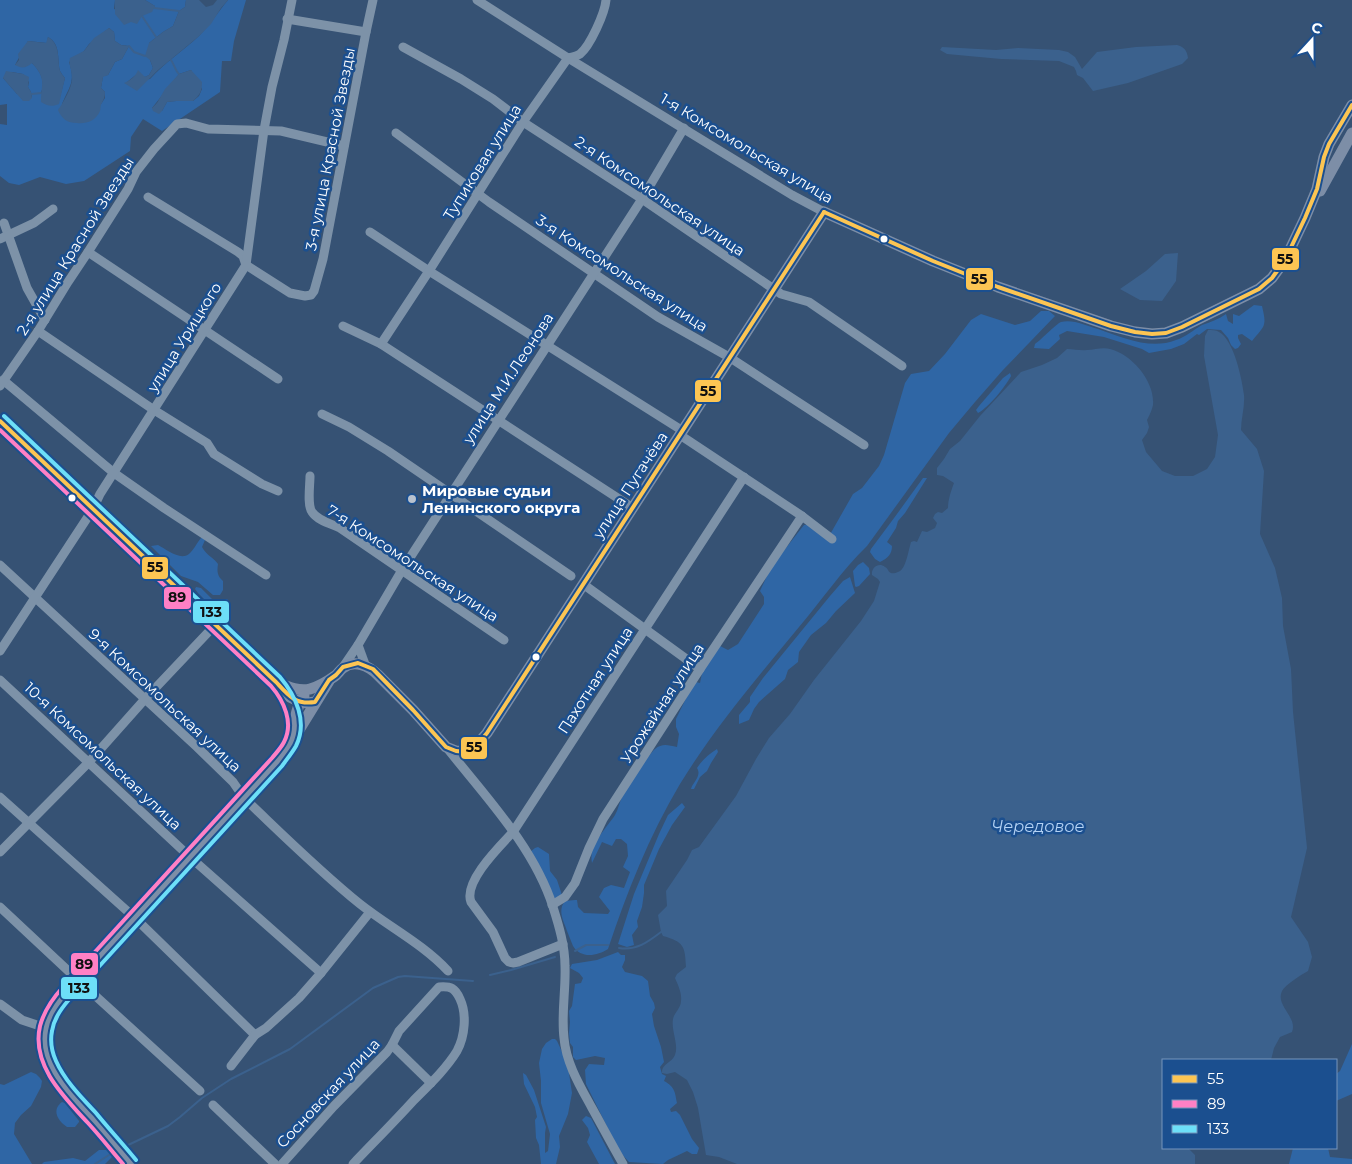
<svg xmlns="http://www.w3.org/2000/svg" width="1352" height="1164" font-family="Montserrat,sans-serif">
<rect width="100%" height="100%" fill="#365274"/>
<g fill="#2f66a5" fill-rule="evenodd">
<path d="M0,0H115L114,9L142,16L155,6L145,0H186L185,7L179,11L173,26L163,32L149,43L150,60L153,68L149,75L145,77L137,74L127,82L150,79C164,63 183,51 199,36C210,25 218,12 228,0H246L234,41L231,61H222L220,92L162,131L143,119L131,137L130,151L84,181L66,184L40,177L19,185L9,183L0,176V124L7,125V104L0,105ZM109,28L114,32L115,41L121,45L129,46L122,59L115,62L108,75L103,76L101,88L105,92V98L101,104H62C69,87 76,82 69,62L84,51L89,44ZM48,37C61,44 57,59 60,71C61,73 64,77 65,78L61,93H41C46,81 40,71 32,63L15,65L28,41L47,43ZM191,70L202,89L199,96L193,101H176L167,102L162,111L152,108L179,74ZM12,72L23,74L29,82L28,87L31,92L32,98L17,94L3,78Z"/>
<path d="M1254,305L1262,306C1267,327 1265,325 1252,341L1242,334L1238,335V338L1241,344L1238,348L1235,349L1231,345L1228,338L1221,330L1207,329L1199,335L1197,334L1184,344L1171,349L1149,353L1142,349L1104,337L1067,331L1059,335L1060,339L1049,349L1034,348L1035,344C1041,340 1056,324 1061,322C1073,319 1087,326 1098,329C1123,338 1151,350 1176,340C1186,337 1193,330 1202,325C1211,322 1219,319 1226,314L1228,321L1233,324V314L1239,316Z"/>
<path d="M1041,311H1049L1055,316L1003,370L975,402L949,433L867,546C842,570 822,600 799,627C757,678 715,727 680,784C649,836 627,892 608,949C597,956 581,959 573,946C571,941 569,936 567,931C564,921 557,911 565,901L575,900H577L578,907L584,913L608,914L610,911L599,897L604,888L611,885L624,888L630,872L623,867L628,856L627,844L621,839H616L612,846L602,842L592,863C588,845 606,829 615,815C618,810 619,803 622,797C628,787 647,756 655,749C662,743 668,745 677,747L679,734L676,727V719L691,688L696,682L700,683L703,668L720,646L728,650L738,644L764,604V597L760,591L771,567L804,525H809L828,538L853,494L862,488L879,466L884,455L905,383L911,374L929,371L945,354L971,320L981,314L1015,325L1030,321Z"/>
<path d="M1010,373L1011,376C1005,387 989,407 978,413L976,410L979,406L1003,378Z"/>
<path d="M923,478H927L905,513L898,521L896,528L887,542L892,546C892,554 888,558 880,562L875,559L870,552L871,549L897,514Z"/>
<path d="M202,537L205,540L202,547C207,556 212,556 218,564C217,571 217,576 223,581V590L220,595H213L198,582L181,576L151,546L158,545C166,549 180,561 189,554C194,550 197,542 202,537Z"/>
<path d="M863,562L869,568L870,574L859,586L856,587L855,586L853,571L858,565Z"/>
<path d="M850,577L855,593L836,611L826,623L811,635L799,652L798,662L788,670L785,679L759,702L754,709L749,720L739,724V715L750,702V697L763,678L830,596L843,581Z"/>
<path d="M196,587L201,588L214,601L227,599L229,601L224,612L221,613L217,612L198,593L195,589Z"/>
<path d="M717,749L718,752L711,763L707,771L700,777L694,789H691C693,782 702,776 697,768C702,760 709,754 717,749Z"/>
<path d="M682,803L685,807L672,825L659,849L644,885V893L642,907L637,921L638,927L632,935L634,945L627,947L618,944L634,894L659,834L668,815Z"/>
<path d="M538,847L549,854L550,871L557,880L562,895L555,901L530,852L535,848Z"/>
<path d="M618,952L621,955H625V960L622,967L625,972L642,976L648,981L650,996L654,1003L655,1008L652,1014L654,1026L661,1047L664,1062L660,1067L662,1074L666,1076L664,1081C675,1087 675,1092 677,1103L670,1109L671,1112L676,1111L680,1115L692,1139L699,1148L697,1154H692L687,1151L668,1160L663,1164L629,1162L619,1151L586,1084L585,1070L589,1064L604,1065L605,1058L595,1056L576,1060L573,1057V1047L570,1043L569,1033L570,1022L569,1011L572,1006L575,984L581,983L583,978L579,973L570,968L572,964L597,960Z"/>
<path d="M552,1039H555L557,1041L566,1060L569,1073L572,1093L568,1114L559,1136L560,1147L556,1164H541L539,1145L536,1138L535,1120L537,1117L535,1107L524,1084L523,1073L526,1075L534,1090L546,1127L545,1133V1153L548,1151L550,1134L541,1103V1081L539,1063L542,1049L546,1043Z"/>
<path d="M1352,1044V1094L1336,1101V1074L1340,1071Z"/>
<path d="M31,1072L36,1074L40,1078L42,1081L41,1087L31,1106L21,1115L15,1123L14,1134L32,1164H0V1084L4,1085Z"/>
<path d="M62,1102L65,1103L79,1121V1122L75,1127H67C58,1121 51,1110 62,1102Z"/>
<path d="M586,1116L591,1118L615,1164H599L587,1142L590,1135L588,1128L582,1120Z"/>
<path d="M1293,1148H1328L1330,1157L1352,1159V1164H1289Z"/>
<path d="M99,1150H109L113,1156L105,1164H42L44,1162L73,1158L85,1161Z"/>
</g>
<g fill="#3b618d">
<path d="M115,0H145L155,6L152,12L142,16L137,24L131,22L124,25L115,14Z"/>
<path d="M186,0H199L206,7L213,5L217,0H228L221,8L211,24L198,37L158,70L137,91L124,83C130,81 136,76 138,70L145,77L149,75L153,68L150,60L145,56L149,43L163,32L173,26L179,11L185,7Z"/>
<path d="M109,28L114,32L115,41L121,45L129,46L122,59L115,62L108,75L103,77L101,88L105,92C105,97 104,98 102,103C100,105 101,108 100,111C96,121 86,124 77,123C67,123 62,119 58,110C63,103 73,86 72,77C72,70 68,64 70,58L84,51L94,38Z"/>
<path d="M48,37C61,45 57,59 60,71C61,73 64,77 65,78L59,104C52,107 47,106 41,102C41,84 47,79 32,63C26,68 22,69 15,65L19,60L18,54L28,41L46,43Z"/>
<path d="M1177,45C1184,47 1187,50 1188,58L1182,64L1128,83L1093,91L1083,78L1077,75L1076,71L1074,67L1059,61L1001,59L947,54L940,50L942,47L996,50L1018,48L1059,50L1068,52L1075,57L1082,69L1097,52L1136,47Z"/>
<path d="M191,70L202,82C202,91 200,95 193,101H176L167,102L162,111L159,114L153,111L152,108L157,103L165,89L179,74Z"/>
<path d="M6,71L23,74L29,77L28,87L31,92L32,98L29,101H23L3,78Z"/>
<path d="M1178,253L1176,281L1162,301L1140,300L1120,289L1146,271L1165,254Z"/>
<path d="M1208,330C1212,330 1216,330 1219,332C1234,340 1242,379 1244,395C1245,407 1241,418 1241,430L1257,449L1264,471L1260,534L1275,568L1282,598L1283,626L1291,669L1293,712L1307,848L1291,917L1308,942L1312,957L1308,971C1301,975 1286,984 1282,991C1275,1006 1298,1017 1292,1032L1280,1037L1274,1048L1271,1060H1163V1148H1188L1195,1155V1164H737L719,1157L706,1155L698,1108L693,1092L687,1080L675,1072L667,1074L662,1073C661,1064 672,1063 675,1055C679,1044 671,1031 673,1019C674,1013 681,1008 681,1001C682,993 678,985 675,978L677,974L686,967C685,946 684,942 663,936L661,932L658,915L667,906L666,891L687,860L692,850L699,847L736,796L756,759L769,738L790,714L814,680L861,621L874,601L879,585L880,582L878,579L872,575C871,567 879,562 885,567C888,568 888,572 891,573C894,574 900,572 902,569C906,565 909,549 911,542L914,541L917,542L922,531L927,532L935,528L937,523L933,518L935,514L938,512L942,513L948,508C948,500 951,491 954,483L943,476L937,475V468L944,459L950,449L960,441L980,416L1021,372L1042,365L1057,358L1067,349C1074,349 1081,351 1087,350C1095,350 1102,347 1110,349C1133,355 1155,382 1153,405C1152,410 1149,416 1147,420L1149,427L1147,433L1142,440L1146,452L1162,471L1175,476H1193L1207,469L1215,457L1218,435L1204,356L1205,336Z"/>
</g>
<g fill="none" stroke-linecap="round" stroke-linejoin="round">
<g stroke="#3b618d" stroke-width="2">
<path d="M154,8L179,11"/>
<path d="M142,16L156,37"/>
<path d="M129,46L134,52L145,56"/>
<path d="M171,60C174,64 176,72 179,74"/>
<path d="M32,94L41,93"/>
<path d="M619,948C636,951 648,942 661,932"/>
<path d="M575,951L586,945H608"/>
<path d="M490,975L511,970L555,957"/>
<path d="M124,1147L168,1126L180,1117L202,1098L231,1079L290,1049L373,988L398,977L405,976L473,981"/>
<path d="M95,1164L112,1153"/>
</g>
<g stroke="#7d92a8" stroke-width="9">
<path d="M477,0L568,58L792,195L824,212"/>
<path d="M287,19L366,32"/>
<path d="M403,47L461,79L493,99L523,122L642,199L781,294L809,302L902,366"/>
<path d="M396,133L489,202L658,317L729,357L864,445"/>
<path d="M148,197L238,252L243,256L246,265L290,293L305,296L311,295L314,291L323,259L366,32L373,0"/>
<path d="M4,223L27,288L45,320"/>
<path d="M370,232L429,271L683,431"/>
<path d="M0,239L34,223L53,209"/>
<path d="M88,252L278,379"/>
<path d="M343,326L381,344L633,508"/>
<path d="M38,331L154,410L207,443L214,454L262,484L278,491"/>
<path d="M381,344L429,271L523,122L568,58C572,57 577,56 580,54C590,46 605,13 606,0"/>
<path d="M3,380L114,473L164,508L266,575"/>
<path d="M0,386L38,331L68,282L88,252L128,189L136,172L154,149L177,124L186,123L208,129L281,131L344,146"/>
<path d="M322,414L349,427L388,451L571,576"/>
<path d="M680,435L802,516L832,539"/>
<path d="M310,476C310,485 307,505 312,512C318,521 332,524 340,528L504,640"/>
<path d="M0,565L197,747L233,782L244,798C282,834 319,871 360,904C389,927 423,944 448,971"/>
<path d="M583,584L700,669"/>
<path d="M358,645L366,667"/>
<path d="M0,651L93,509L100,494L246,265L264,130L272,87L284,40L292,0"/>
<path d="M343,667L358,645L402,570L642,199L684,128"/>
<path d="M0,680L190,857L321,973"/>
<path d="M447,748C485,796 534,847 553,907C559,926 565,946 565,966C566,990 561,1014 564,1038C566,1063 580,1086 592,1108C602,1126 612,1145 623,1164"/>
<path d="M0,797L135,918L255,1035"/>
<path d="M0,852L89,762L145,699L215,625"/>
<path d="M552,905L565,897L575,883L589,848L603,819L700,669L802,516"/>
<path d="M0,907L78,980L200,1091"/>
<path d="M563,944L518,962L513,963L509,962L505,958L493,932L471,902C463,882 500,846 513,832L744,477"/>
<path d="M0,1004L22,1020L46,1028"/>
<path d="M392,1045L431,1083"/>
<path d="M231,1066L255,1035L266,1028L299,998L321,973L370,912"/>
<path d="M213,1105L275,1164"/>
<path d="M282,1164L334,1106L387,1052L392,1045L399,1031L439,987C451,986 455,988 460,999C467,1014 465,1036 457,1051C446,1069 429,1085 414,1100C394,1122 373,1143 353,1164"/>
</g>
<g stroke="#7d8ea7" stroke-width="11">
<path d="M1320,191L1352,133"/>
<path d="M0,421L215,625L276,682L290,697L300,702L308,703L315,702"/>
<path d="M276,682C286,686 299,692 310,689C318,687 328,681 335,676C338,674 340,670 343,668C354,659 369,666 378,675L413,710L446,747L456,751L466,752L475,747L487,733L824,212L933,261L998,287L1111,326L1135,332L1152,334L1166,333L1182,327L1251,293L1259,289L1272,278L1285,260L1305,218L1317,189L1324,157L1329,144L1352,105"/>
<path d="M293,735C294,721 296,707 304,696"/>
<path d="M131,1164C114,1143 96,1123 78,1103C67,1089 54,1075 48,1058C45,1048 44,1038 46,1028C50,1009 65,994 78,980L277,762L286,751L329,681"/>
</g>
<defs>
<g id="bus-1">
<path d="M824,212L933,261L998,287L1111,326L1135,332L1152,334L1166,333L1182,327L1259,289L1272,278L1285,260L1305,218L1317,189L1324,157L1329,144L1352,105"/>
<path d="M0,421L276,682C288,695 295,705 315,702L329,680L336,675L343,667L358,663L373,669L413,710L446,747L456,751L466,752L475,747L487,733L824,212"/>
</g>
<path id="bus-2" d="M0,430L271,686C284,701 294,723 284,742C281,748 276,753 272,758L63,987C53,998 44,1011 40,1026C31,1065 64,1097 88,1123C100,1136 111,1150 123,1164"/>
<path id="bus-3" d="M4,416L280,677C296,696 308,722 296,746C292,753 287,759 282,766L73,995C64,1005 54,1017 52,1031C50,1041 52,1052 56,1061C65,1081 81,1097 96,1113C109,1129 123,1144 136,1160"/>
</defs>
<use href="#bus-1" stroke="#1b4f8f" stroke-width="8"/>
<use href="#bus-2" stroke="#1b4f8f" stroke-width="8"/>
<use href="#bus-3" stroke="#1b4f8f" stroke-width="8"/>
<use href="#bus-1" stroke="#fcc553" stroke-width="4"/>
<use href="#bus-2" stroke="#ff80c5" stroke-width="4"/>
<use href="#bus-3" stroke="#6ddff8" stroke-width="4"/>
</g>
<g fill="#fff" stroke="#1b4f8f" stroke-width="2">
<circle cx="884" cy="239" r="4.5"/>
<circle cx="72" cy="498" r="4.5"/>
<circle cx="536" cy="657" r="4.5"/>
</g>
<circle fill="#b9c2ce" stroke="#1b4f8f" stroke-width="2" cx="412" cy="499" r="5"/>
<g text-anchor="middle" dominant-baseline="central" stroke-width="5" stroke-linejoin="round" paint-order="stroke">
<g font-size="15" fill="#fff" stroke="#1b4f8f">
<text transform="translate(747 148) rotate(31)">1-я Комсомольская улица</text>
<text transform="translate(330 149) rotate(-79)">3-я улица Красной Звезды</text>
<text transform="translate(482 162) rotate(-58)">Тупиковая улица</text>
<text transform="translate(660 196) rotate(34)">2-я Комсомольская улица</text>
<text transform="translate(75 246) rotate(-58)">2-я улица Красной Звезды</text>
<text transform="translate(622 273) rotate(33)">3-я Комсомольская улица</text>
<text transform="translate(184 337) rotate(-58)">улица Урицкого</text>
<text transform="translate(508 378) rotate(-57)">улица М.И.Леонова</text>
<text transform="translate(630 485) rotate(-57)">улица Пугачёва</text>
<text transform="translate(413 563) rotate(33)">7-я Комсомольская улица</text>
<text transform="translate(595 680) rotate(-57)">Пахотная улица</text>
<text transform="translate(165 700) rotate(43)">9-я Комсомольская улица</text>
<text transform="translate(662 703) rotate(-57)">Урожайная улица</text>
<text transform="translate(103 756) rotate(43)">10-я Комсомольская улица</text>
<text transform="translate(328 1093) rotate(-47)">Сосновская улица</text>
</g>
<g font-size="15" font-weight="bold" fill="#fff" stroke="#1b4f8f" text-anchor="start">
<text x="422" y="490">Мировые судьи<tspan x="422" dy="17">Ленинского округа</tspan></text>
</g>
<g font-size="16" font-style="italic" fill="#b5d3f5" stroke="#1b4f8f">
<text x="1038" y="826">Чередовое</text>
</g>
</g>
<g stroke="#1b4f8f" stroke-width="2">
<rect x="1271" y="247" width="29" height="24" rx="5" fill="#fcc553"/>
<rect x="965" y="267" width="29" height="24" rx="5" fill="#fcc553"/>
<rect x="694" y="379" width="28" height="24" rx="5" fill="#fcc553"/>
<rect x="141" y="556" width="28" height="24" rx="5" fill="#fcc553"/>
<rect x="163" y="586" width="29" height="24" rx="5" fill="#ff80c5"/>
<rect x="192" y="600" width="38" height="24" rx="5" fill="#6ddff8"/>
<rect x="460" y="736" width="28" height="24" rx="5" fill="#fcc553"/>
<rect x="70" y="952" width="29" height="24" rx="5" fill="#ff80c5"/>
<rect x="60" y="976" width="38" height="24" rx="5" fill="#6ddff8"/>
</g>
<g font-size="14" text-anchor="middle" font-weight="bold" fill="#111">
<text x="1285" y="264">55</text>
<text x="979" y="284">55</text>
<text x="708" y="396">55</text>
<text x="155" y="572">55</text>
<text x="177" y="602">89</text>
<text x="211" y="617">133</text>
<text x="474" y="752">55</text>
<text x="84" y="969">89</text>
<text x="79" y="993">133</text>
</g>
<rect x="1162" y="1059" width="175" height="90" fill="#1b4f8f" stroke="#7695bc"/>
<rect x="1172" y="1075" width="25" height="8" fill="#fcc553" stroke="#7695bc"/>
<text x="1207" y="1084" font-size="15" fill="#ffffff">55</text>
<rect x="1172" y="1100" width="25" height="8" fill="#ff80c5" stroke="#7695bc"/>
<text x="1207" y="1109" font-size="15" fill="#ffffff">89</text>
<rect x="1172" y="1125" width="25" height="8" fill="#6ddff8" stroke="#7695bc"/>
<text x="1207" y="1134" font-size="15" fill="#ffffff">133</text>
<g transform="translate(1312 40) rotate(21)" stroke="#1b4f8f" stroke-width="4" paint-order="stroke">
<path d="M0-4L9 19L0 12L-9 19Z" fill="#ffffff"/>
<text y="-8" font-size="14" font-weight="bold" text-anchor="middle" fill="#ffffff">С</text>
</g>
</svg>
